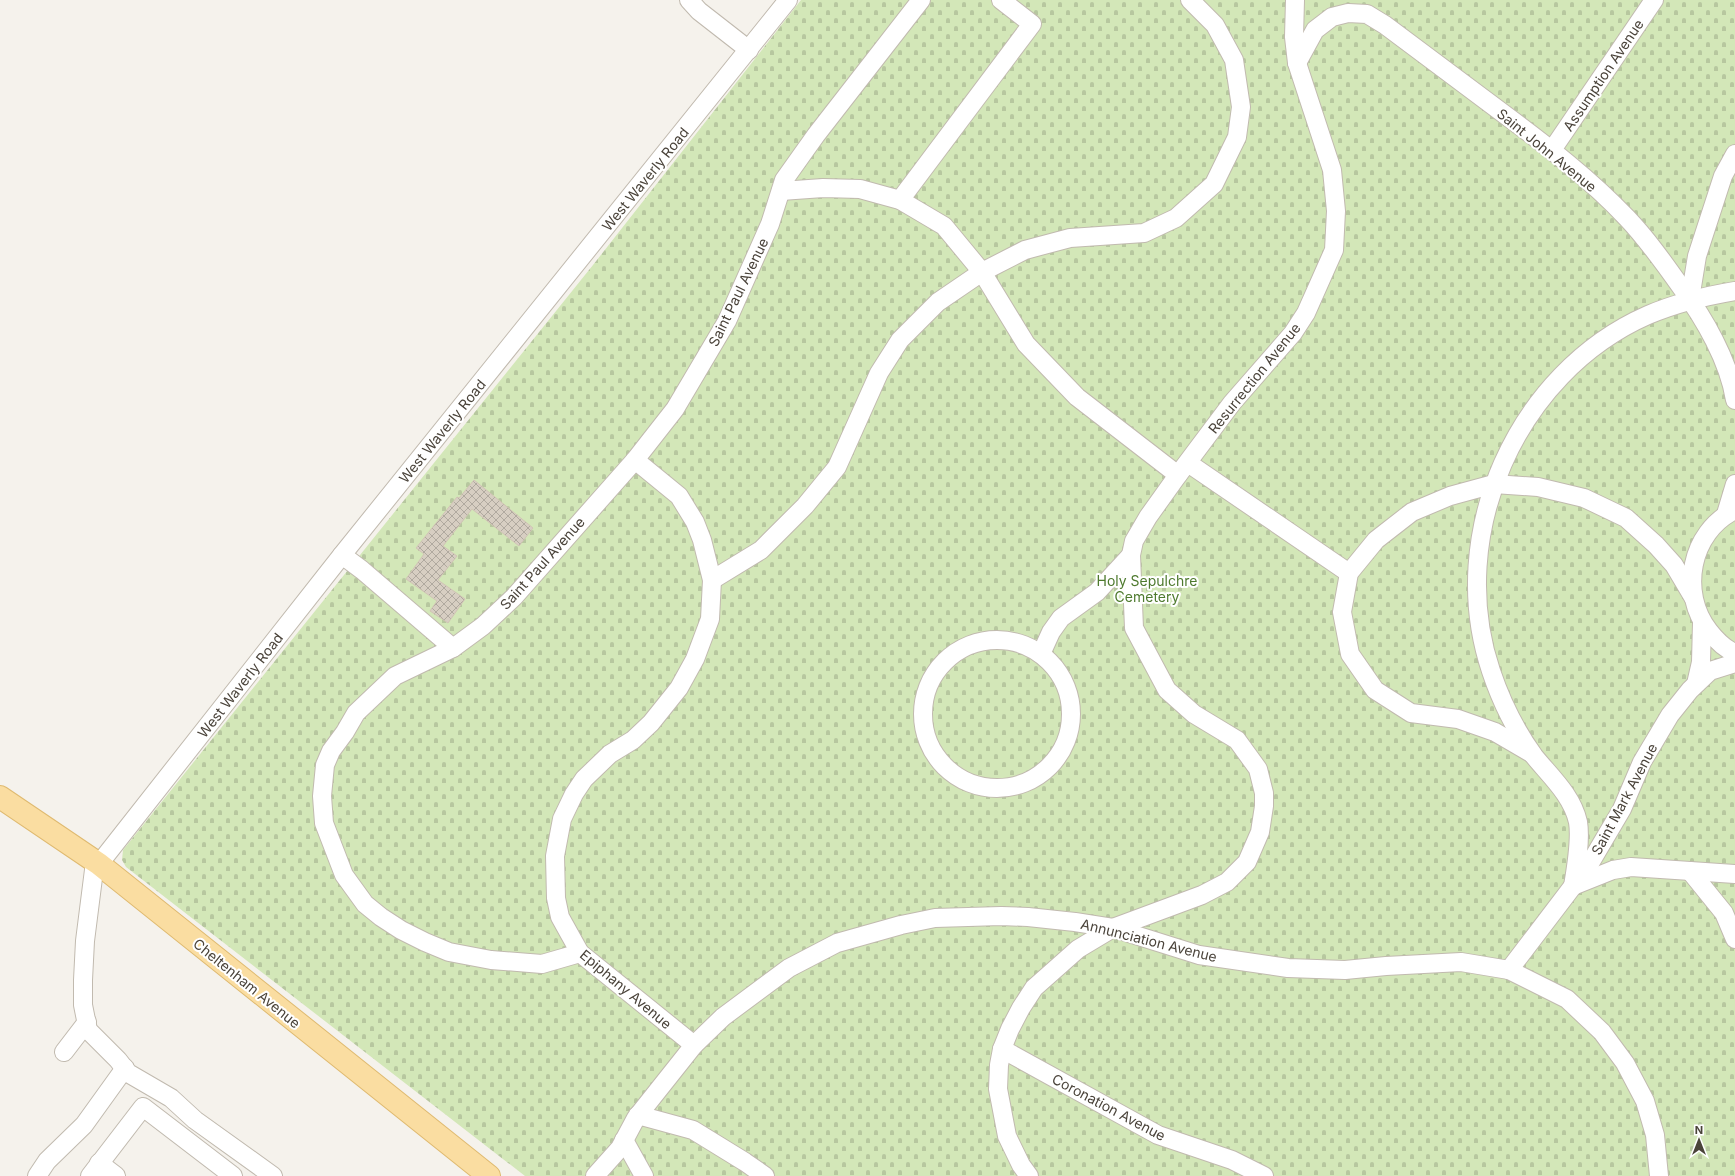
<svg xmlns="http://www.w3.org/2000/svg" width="1735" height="1176" font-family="Inter,sans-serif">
<defs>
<pattern id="cemetery-stones" width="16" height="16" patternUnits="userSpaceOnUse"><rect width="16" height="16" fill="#d3e7b8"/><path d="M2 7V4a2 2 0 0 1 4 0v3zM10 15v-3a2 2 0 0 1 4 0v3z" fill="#b7c79f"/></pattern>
<pattern id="building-cross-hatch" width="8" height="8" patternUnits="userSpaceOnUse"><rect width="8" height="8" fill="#d7cec2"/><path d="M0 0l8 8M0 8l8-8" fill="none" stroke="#b0a99f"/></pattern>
</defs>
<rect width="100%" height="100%" fill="#f5f2ec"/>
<path fill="url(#cemetery-stones)" d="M801,0H1735V1176H525L126,867L122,860L123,850L593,265Z"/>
<path fill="url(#building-cross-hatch)" stroke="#d1c5b5" d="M474,480L533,528L519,546L472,509L443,546L457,556L438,580L465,599L448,623L430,611L437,601L406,579L424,554L416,548L457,497L459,498Z"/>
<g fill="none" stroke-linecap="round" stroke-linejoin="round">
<defs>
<g id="minor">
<path d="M689,0L699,11L749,50"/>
<path d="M1297,63L1315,30L1332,17L1348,13L1367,14L1385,25C1425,55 1465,85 1504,114C1547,146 1590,179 1627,218C1647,239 1664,263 1681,287C1704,318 1729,361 1735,400"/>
<path d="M1552,150L1654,0"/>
<path d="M781,191L823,188L860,189L900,200L944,226L982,272L1026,344L1077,397L1178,475"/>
<path d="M900,200L1032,24L1001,0"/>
<path d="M1735,291C1705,296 1676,303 1648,315C1516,373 1445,535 1491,671C1501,701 1516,731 1534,756C1550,776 1572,795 1578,822C1581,840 1576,868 1573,886L1613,870L1631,867L1735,874"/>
<path d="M1690,299L1697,256L1723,176L1735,154"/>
<path d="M635,460L679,496L695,522L702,540L712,580L710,619L695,659L679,688L651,723L633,740L610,754L584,779L574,794L562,819L555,856L556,898L560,917L580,953L694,1045"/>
<path d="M1188,463L1349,573"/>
<path d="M1735,510C1690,532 1679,593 1709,631C1716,640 1725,649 1735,653"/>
<path d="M1726,514L1735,484"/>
<path d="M342,555L362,570L453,648"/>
<path d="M712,580L761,550L805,506L837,467L879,373L900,340L938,302L982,272L1025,250L1070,238L1144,233L1176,218L1214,184L1237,137L1241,107L1234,60L1215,25L1190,0"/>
<circle cx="997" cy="714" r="74"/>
<path d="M1041,654L1051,632L1061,618L1097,592L1131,555"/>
<path d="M1696,684L1701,662L1702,623"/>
<path d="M1531,753L1495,732L1458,719L1411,713L1375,690L1350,654L1342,612L1349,573L1376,540L1412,512L1450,496L1494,484L1538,487L1584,498L1626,518L1656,545L1674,565L1693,597"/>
<path d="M95,862L85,941L83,980V1005L88,1030L118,1060L128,1073L171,1098L195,1120L273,1176"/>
<path d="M99,864L342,555L788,0"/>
<path d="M1690,871L1724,913L1735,939"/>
<path d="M580,953L542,964L491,960L449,952L425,942L401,930L381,917L365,904L344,875L324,823L322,796L325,765L331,751L345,732L356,713L395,676L453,648L483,626L514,597L635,460L675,409L727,321L770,224L784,180L816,135L921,0"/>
<path d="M1509,970L1589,865L1622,809L1642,762L1670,715L1690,690L1710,671L1735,663"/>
<path d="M1002,1049L1158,1135L1232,1160L1264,1176"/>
<path d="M64,1052L87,1022"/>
<path d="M638,1115L693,1130L745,1162L765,1176"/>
<path d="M624,1140L644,1176"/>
<path d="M99,1163L116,1176"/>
<path d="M37,1176L47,1161L84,1125L125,1068"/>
<path d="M90,1176L143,1107L233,1176"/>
<path d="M595,1176L620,1148L636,1118L694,1045L723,1017L789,968L837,943L901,925L935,918L1001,916L1028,917L1075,922L1113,928L1199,955L1288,968L1345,970L1386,966L1461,962L1509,970L1567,999L1602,1032L1625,1063L1645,1101L1655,1135L1659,1176"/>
<path d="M1029,1176L1021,1165L1007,1136L998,1089L999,1065L1002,1049L1010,1029L1021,1008L1034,988L1078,949L1113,928L1202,895L1227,882L1247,862L1260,832L1264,806V793L1258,769L1237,740L1194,714L1167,690L1134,628L1131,555L1134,541L1148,517L1178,475L1232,403L1293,333L1306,313L1334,250L1336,211L1332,170L1297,63L1294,37L1295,0"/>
</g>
<path id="major" d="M0,797L99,864L489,1176"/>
</defs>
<use href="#minor" stroke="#c1baaf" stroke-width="20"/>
<use href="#major" stroke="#dfba70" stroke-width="24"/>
<use href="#minor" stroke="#fff" stroke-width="18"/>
<use href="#major" stroke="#fadda1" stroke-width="22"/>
</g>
<g text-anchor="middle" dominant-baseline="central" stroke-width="4" stroke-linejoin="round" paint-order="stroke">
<g font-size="14" fill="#4a433a" stroke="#fff">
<text transform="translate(1603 75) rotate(-56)">Assumption Avenue</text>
<text transform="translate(1547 150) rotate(39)">Saint John Avenue</text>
<text transform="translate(645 179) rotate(-51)">West Waverly Road</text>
<text transform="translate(738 292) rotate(-64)">Saint Paul Avenue</text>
<text transform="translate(1254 378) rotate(-51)">Resurrection Avenue</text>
<text transform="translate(442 431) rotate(-51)">West Waverly Road</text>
<text transform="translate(542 563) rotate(-48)">Saint Paul Avenue</text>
<text transform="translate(240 685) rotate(-52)">West Waverly Road</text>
<text transform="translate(1624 799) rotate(-62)">Saint Mark Avenue</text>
<text transform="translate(1149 940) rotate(14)">Annunciation Avenue</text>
<text transform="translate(247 983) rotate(39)">Cheltenham Avenue</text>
<text transform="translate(626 989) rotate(40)">Epiphany Avenue</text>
<text transform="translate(1109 1107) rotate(28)">Coronation Avenue</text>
</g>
<g font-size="14" fill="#4e7a2e" stroke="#fff">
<text x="1147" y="580">Holy Sepulchre<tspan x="1147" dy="16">Cemetery</tspan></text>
</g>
</g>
<g transform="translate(1699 1140)" stroke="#ffffff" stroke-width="3" paint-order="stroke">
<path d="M0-3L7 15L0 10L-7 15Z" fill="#4a433a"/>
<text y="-6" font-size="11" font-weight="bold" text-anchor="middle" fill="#4a433a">N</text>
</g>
</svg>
